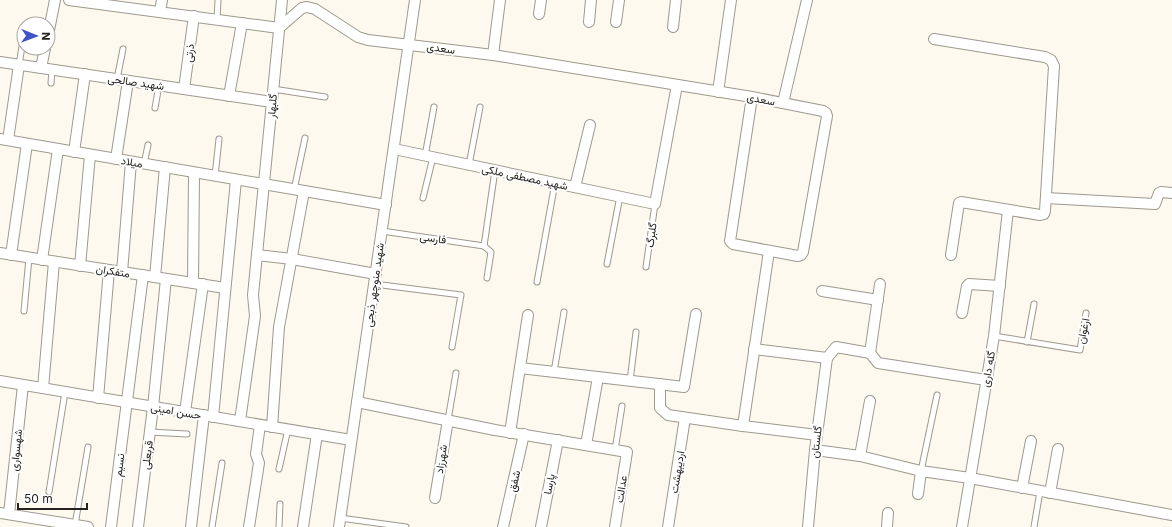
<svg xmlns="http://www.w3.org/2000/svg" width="1172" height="527" font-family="Inter,Vazirmatn,sans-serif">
<rect width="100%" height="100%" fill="#fef9ee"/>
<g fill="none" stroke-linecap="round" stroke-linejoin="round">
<defs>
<g id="lane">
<path d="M217,19L218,0"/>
<path d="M19,65L24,34"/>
<path d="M117,79L123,49"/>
<path d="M51,83L52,69"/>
<path d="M273,89L325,97"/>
<path d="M155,108L159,85"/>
<path d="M425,156L434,107"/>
<path d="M144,164L148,145"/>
<path d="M469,165L480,107"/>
<path d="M215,176L219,139"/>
<path d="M294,190L305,138"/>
<path d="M423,198L433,157"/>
<path d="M382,231L484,246"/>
<path d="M607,264L620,196"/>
<path d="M646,267L655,204"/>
<path d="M487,278L491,252L484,246L495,170"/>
<path d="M537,282L555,183"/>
<path d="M374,284L461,295L452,347"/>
<path d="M24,311L29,258"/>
<path d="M994,336L1080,350L1086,313"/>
<path d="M1027,342L1034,304"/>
<path d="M554,372L564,312"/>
<path d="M630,381L636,332"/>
<path d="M448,420L456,373"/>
<path d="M149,432L187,434"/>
<path d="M615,450L622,406"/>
<path d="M279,469L288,429"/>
<path d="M921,471L937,395"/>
<path d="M49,492L65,392"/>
<path d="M340,518L406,527"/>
<path d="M75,525L88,447"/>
<path d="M212,527L222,463"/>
<path d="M279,527L280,504"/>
<path d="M1034,527L1040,491"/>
</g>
<g id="street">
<path d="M69,0L279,28L302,8L307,7L315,9L358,37L368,40L493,55L752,97L823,111L826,113L827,116L803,252L801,255L798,256L733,244L730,241L752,97"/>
<path d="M160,12L162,0"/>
<path d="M539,14L541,0"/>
<path d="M589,22L591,0"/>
<path d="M616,22L619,0"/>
<path d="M673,27L676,0"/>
<path d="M48,35L55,0"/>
<path d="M934,39L1045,57L1051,60L1054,66L1045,211L1044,214L1040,215L961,202L959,203L951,255"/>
<path d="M493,55L500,0"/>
<path d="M0,62L272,102"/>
<path d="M41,68L45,48"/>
<path d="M184,89L194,16"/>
<path d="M718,92L731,0"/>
<path d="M229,96L242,23"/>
<path d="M783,103L807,0"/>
<path d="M0,139L386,205"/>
<path d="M8,140L19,65"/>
<path d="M394,149L655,204L677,85"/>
<path d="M74,152L85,74"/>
<path d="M116,159L128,81"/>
<path d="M575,187L590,125"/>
<path d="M1046,198L1155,204L1159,193L1161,192L1172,193"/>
<path d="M0,253L225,288"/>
<path d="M11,255L27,144"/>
<path d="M257,255L292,259L376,274"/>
<path d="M42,260L58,149"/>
<path d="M80,266L90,155"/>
<path d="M122,272L131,162"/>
<path d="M155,277L165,167"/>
<path d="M193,283L194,173"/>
<path d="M822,291L878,300"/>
<path d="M962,313L967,286L969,284L1000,286"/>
<path d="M754,349L827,358"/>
<path d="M870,353L880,284"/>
<path d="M827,358L836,347L870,353L878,363L986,380"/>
<path d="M520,368L684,387L696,314"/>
<path d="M0,381L351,440"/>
<path d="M660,384V408L668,415L743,426L817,435"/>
<path d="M43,388L54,262"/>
<path d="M98,398L109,270"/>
<path d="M357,402L495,430L627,452L615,527"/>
<path d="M185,412L203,284"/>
<path d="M213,417L236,180"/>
<path d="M240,421L255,316L253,295L282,0"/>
<path d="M743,426L769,251"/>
<path d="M272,427L279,327L304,191"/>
<path d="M510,433L528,315"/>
<path d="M586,445L598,377"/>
<path d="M815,450L860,456L921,471L970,478L1172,515"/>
<path d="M860,456L870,401"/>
<path d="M1022,488L1031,441"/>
<path d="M1050,493L1058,449"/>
<path d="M918,494L921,471"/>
<path d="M435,498L448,420"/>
<path d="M0,513L88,527"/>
<path d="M9,514L23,385"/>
<path d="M111,527L143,275"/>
<path d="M138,527L153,407L166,279"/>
<path d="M191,527L204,415"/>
<path d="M249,527L259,463L256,454L260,425"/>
<path d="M303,527L317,434"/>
<path d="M339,527L415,0"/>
<path d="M503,527L524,434"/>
<path d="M541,527L558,440"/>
<path d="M668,527L685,418"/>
<path d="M808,527L815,450L827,358"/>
<path d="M887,527L888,513"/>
<path d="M962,527L994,336L1008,210"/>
</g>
</defs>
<use href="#lane" stroke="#9d998e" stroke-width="7"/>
<use href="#street" stroke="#9d998e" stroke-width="12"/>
<use href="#lane" stroke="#fff" stroke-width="5"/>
<use href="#street" stroke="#fff" stroke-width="10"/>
</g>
<g text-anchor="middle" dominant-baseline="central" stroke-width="4" stroke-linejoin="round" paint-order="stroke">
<g font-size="11" fill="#25231f" stroke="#fff">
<text transform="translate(441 48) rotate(8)">سعدی</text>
<text transform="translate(189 53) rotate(-82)">ذرتی</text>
<text transform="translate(136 82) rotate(8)">شهید صالحی</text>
<text transform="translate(761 99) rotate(11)">سعدی</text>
<text transform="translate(272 106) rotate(-85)">گلبهار</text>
<text transform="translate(132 162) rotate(10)">میلاد</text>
<text transform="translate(525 177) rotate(12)">شهید مصطفی ملکی</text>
<text transform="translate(651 235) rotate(-82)">گلبرگ</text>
<text transform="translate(433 238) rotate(8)">فارسی</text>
<text transform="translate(113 271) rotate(9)">متفکران</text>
<text transform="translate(374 285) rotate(-82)">شهید منوچهر ذبحی</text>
<text transform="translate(1083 331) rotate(-79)">ارغوان</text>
<text transform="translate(988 369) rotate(-80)">گله داری</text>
<text transform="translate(176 411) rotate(10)">حسن امینی</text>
<text transform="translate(816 442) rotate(-83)">گلستان</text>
<text transform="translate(16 450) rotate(-84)">شهسواری</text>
<text transform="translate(147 455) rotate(-83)">قربعلی</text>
<text transform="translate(441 459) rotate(-81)">شهرزاد</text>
<text transform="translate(119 465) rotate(-83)">نسیم</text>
<text transform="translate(677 472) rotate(-81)">اردیبهشت</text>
<text transform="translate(514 481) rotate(-77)">شفق</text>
<text transform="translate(549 484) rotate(-79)">پارسا</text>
<text transform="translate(621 489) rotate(-81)">عدالت</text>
</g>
</g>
<g transform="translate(36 36) rotate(91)"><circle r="19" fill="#ffffff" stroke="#a8a7a5"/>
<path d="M0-3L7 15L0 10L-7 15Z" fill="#3d55c8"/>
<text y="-6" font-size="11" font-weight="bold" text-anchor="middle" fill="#25231f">N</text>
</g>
<path d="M18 503v6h69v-6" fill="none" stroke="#25231f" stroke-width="2"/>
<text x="24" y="503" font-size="12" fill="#25231f" stroke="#ffffff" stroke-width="3" paint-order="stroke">50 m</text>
</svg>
